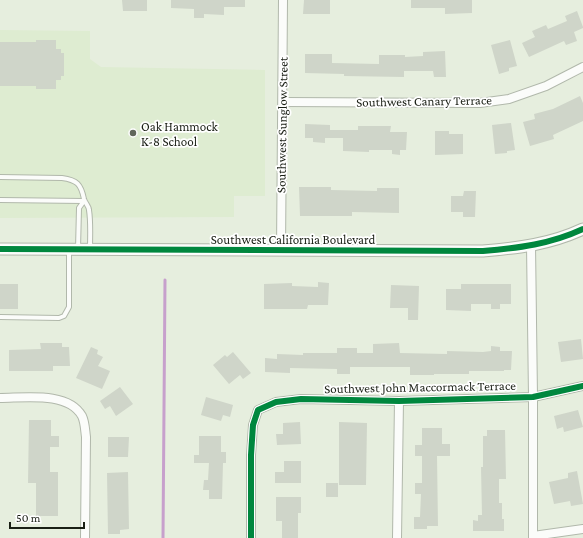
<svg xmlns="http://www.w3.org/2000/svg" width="583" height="538" font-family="'Crimson Pro',serif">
<rect width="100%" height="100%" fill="#e6eede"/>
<path fill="#deecd1" d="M0,30L90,31V59L101,67L265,70V196H234V217L0,218Z"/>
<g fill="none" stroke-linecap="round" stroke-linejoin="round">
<path stroke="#c7a0cc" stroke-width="3" d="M163,538L165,280"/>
</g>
<g fill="#cfd5c9">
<path d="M122,0H147V11H123Z"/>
<path d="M171,0H245V7H224V15L204,14V18H194V9L171,8Z"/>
<path d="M304,0H330V14H303Z"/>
<path d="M411,0H472V13L445,14V8H411Z"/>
<path d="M577,11L583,27V28L574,32L577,41L566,45L564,41L529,57L522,43L535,37L532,31L546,25L548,29L567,21L565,16Z"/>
<path d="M36,40H56V49H61V53H64V76H61V80H56V89H36V86H0V42H36Z"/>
<path d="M510,40L517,66L509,68V71L499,74L491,45Z"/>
<path d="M445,51L446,77H434L433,71H404V77L344,76V74L305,73V54H332V63L379,64V55H405V57L423,56V52Z"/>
<path d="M580,96L583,103V121L553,135L554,139L530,146L523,122L535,119L534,114L553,109Z"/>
<path d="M511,123L515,150L507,151V153L495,154L492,125Z"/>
<path d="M305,124L330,125V130H358V126H391L390,132H407L406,150H400V155L392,154V150H369V152L343,151V138H325V143L313,142V138H305Z"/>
<path d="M435,131H449V134H463V154L435,155Z"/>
<path d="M299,187H331V190L377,191V188H399V213L352,212V216H300Z"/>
<path d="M464,191H476L475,217H463V212H451V196H463Z"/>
<path d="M318,282L329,283L328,305H308L307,309H264V284L292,283V286L318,287Z"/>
<rect x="0" y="284" width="18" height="25"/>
<path d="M461,284H511V304H500V309H491V304H471V311L446,310V289H461Z"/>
<path d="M391,285L419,286L418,320H408V308H390Z"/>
<path d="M581,339L583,359L561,362L558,342Z"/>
<path d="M40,343H62V347H69L70,366H53V371H9V350L41,349Z"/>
<path d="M399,343L400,353L447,354V351L483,352L491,351V346L500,347V351H512L511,370H504V371H469V374H434V375H410V367H350V374H337V369L290,368V373L265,372V358L277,359V354L303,355V353H337V348H357V353H373V344Z"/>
<path d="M91,347L98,350L97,354L103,357L98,366L110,371L102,389L76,378Z"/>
<path d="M233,352L251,373L243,379L240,375L229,384L213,365L225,355L227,357Z"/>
<path d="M120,387L133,404L116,416L110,406L105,409L100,401Z"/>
<path d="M206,397L233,405L230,417L223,415L221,421L201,415Z"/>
<path d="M578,410L583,427L564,432L563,427L557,429L554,416Z"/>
<path d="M29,420H51V436H59V447H50V472H58V516H36V483H28Z"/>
<path d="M300,422L301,444L277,445L276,434H283V423Z"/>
<path d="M339,422L367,423L366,485H339Z"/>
<path d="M422,428H442V444H450V456H437L438,526H427V529H414V517H420L421,494H415V483H422V456H415V445H422Z"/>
<path d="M487,430H505L506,479H499V503H502V519H504V531H473V520L478,521V515H482L481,467H483V436H487Z"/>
<path d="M199,436H221V452H226V463H223L222,499H209V490H203L204,480H208L209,463H194V455H199Z"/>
<path d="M108,437H129L128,457H108Z"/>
<path d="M284,461H301V483H275V472H284Z"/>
<path d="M577,471L583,504L571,506L570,501L554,504L549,482L568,478V473Z"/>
<path d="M128,472L129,529L120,530V534H108L107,473Z"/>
<rect x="326" y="483" width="12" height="14"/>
<path d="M276,497H301V513H298V538H282V521H276Z"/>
</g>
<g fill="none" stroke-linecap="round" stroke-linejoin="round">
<defs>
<g id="service">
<path d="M0,177L62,178C77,180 81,184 84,199C85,203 89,206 89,210C91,223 90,236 90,249"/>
<path d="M0,200L84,201"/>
<path d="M78,249L79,208L84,201"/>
<path d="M0,317L59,318L64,316L69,307V250"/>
</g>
<g id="minor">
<path d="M283,102L480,103L509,99L546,86L583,67"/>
<path d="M531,245L533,397V538"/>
<path d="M281,250L283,0"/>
<path d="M0,398C24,398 68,391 82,416C85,422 85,430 86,437L85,538"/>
<path d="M533,536L583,529"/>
<path d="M251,538V455L253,425L258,410L276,402L301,399L399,401L533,397L583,386"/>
<path d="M397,538L399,401"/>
</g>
<path id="tertiary" d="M0,249L483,251C519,248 551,244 583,229"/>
</defs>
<use href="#service" stroke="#b1b8ab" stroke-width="6"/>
<use href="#minor" stroke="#b1b8ab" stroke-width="10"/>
<use href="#tertiary" stroke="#b1b8ab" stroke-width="13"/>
<use href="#service" stroke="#fbfcfa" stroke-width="4"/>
<use href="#minor" stroke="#fbfcfa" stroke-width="8"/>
<use href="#tertiary" stroke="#fbfcfa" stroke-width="11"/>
<defs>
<g id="cycleway">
<path d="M0,249L483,251C519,248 551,244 583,229"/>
<path d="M251,538V455L253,425L258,410L276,402L301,399L399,401L533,397L583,386"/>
</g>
</defs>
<use href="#cycleway" stroke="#fff" stroke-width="8"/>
<use href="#cycleway" stroke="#00873e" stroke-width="6"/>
</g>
<circle fill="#61675b" stroke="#fff" stroke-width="1.5" cx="133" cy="133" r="4"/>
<g text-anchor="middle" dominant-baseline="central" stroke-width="3.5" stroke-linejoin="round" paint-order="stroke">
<g font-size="13" fill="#1a1f15" stroke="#fff">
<text transform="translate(424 101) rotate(-1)">Southwest Canary Terrace</text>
<text transform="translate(282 125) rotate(-89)">Southwest Sunglow Street</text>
<text x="293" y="239">Southwest California Boulevard</text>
<text transform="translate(420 387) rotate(-1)">Southwest John Maccormack Terrace</text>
</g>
<g font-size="13" fill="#1a1f15" stroke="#fff" text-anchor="start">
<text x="141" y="126">Oak Hammock<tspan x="141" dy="15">K-8 School</tspan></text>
</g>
</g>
<path d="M10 522v6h74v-6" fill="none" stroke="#1a1f15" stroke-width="2"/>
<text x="16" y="522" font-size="12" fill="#1a1f15" stroke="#ffffff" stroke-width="3" paint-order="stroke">50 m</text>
</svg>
